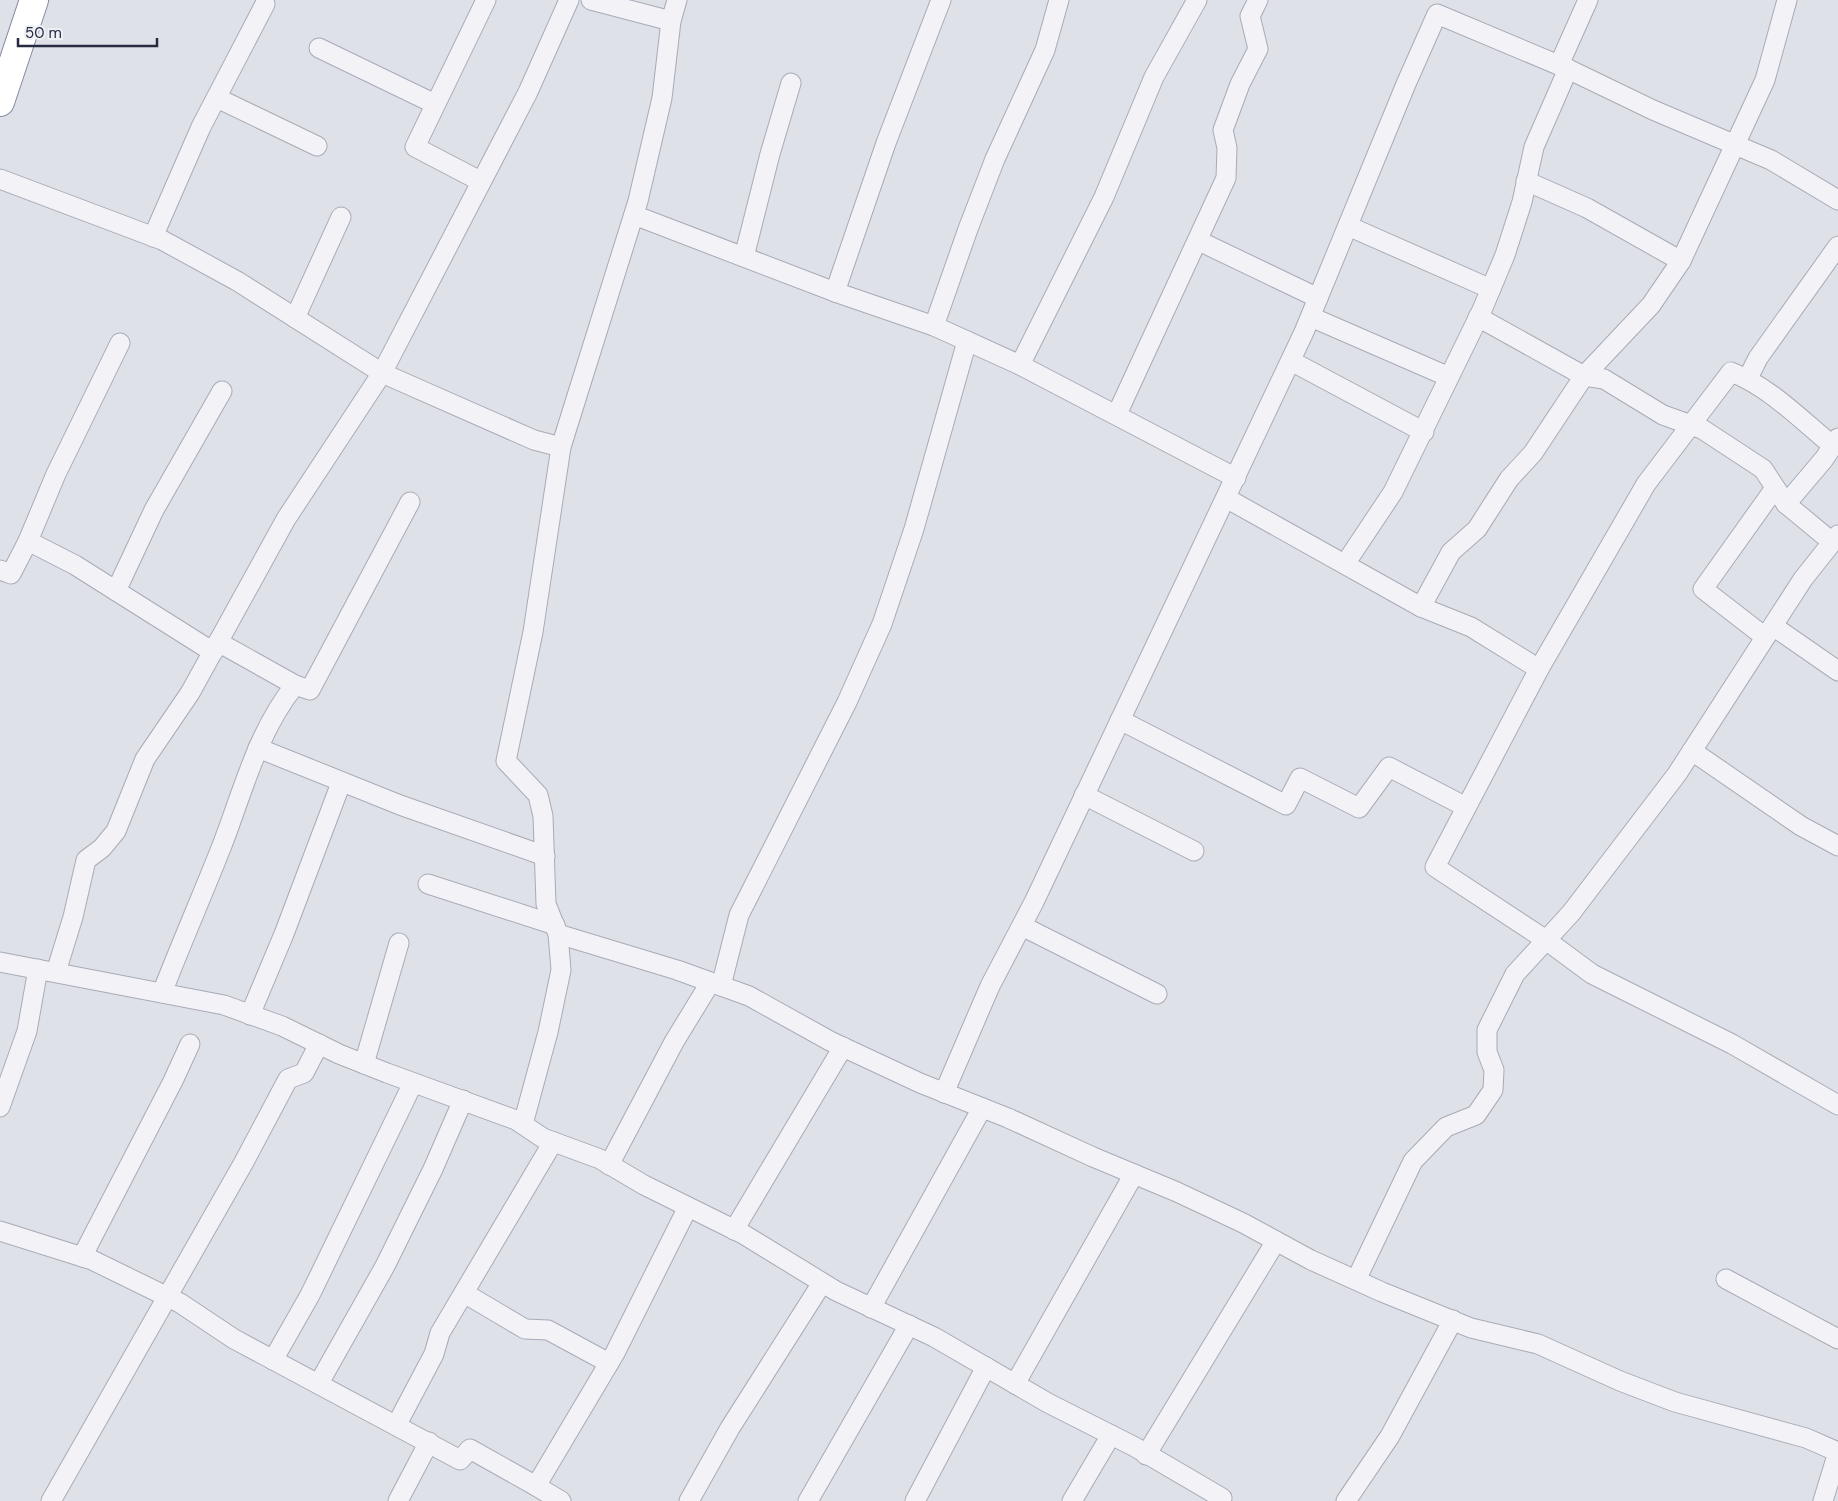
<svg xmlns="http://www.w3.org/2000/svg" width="1838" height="1501" font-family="'DM Sans',sans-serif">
<rect width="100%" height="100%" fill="#dfe1e9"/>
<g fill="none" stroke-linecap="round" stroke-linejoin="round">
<defs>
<g id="minor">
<path d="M591,0L671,21"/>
<path d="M319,48L435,104"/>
<path d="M1559,65L1588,0"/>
<path d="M217,98L317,146"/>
<path d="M0,179L162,240L237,281L382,373L534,440L561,447"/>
<path d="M480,181L415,147L486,0"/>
<path d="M1526,181L1587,208L1681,261"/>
<path d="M634,215L835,292L934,326L1020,365L1236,478"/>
<path d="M1348,226L1491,289"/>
<path d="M153,237L201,127L265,4"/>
<path d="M1199,241L1318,298"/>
<path d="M744,257L770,154L791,83"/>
<path d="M835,292L886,143L941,0"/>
<path d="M1311,317L1449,377"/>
<path d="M1478,317L1584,376L1604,379L1663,415L1702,429L1763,469L1786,504"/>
<path d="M295,318L341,217"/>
<path d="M934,326L968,229L995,159L1045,50L1059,0"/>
<path d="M120,343L56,474L28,541L75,565L213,652"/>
<path d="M1291,361L1424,432"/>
<path d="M1020,365L1104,197L1154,77L1197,0"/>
<path d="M1748,378L1758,358L1838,246"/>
<path d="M1117,414L1226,178L1227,148L1223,130L1240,84L1258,49L1250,16L1258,0"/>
<path d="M1833,446C1801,420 1770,387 1731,372L1646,484L1539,669L1435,867L1546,940L1592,974L1732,1044L1838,1105"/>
<path d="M1226,498L1421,607L1471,627L1539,669"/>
<path d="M1832,542L1786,504L1824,459L1838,438"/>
<path d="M1345,564L1393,492L1482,310L1505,255L1522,202L1534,147L1568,69"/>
<path d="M0,570L11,574L28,541"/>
<path d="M116,591L154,510L222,391"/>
<path d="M1421,607L1451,552L1477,529L1509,479L1533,453L1584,376L1651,305L1681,261L1765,80L1787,0"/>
<path d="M1773,626L1838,671"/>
<path d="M1765,637L1703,589L1775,488"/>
<path d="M295,685L310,690L410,502"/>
<path d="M1120,720L1286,805L1300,778L1359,808L1389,767L1466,807"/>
<path d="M258,748L400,805L545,856"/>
<path d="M1692,751L1801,826L1838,846"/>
<path d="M1084,795L1194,851"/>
<path d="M428,884L555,925"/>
<path d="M1022,926L1157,994"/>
<path d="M558,934L677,970L749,996L830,1041L920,1083L1008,1118L1093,1157L1177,1192L1243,1223L1311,1260L1382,1292L1471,1328L1538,1344L1620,1381L1675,1402L1806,1438L1838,1452"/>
<path d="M0,962L224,1005L282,1026L339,1054L387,1073L516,1120L543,1138L600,1159L644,1185L743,1234L836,1291L934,1337L1048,1403L1135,1447L1222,1498L1220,1501"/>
<path d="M56,972L73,917L86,860L102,848L116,831L145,759L190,693L286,519L382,373L528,92L569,0"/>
<path d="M721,986L739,915L847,702L882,624L914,529L967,341"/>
<path d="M162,993C181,944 202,896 221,848C243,792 257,732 295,685L218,642"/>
<path d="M250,1015L284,934L341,783"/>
<path d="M364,1064L399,943"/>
<path d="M944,1093L990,986L1034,902L1304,332L1406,84L1437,14L1568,69L1653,110L1771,160L1838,200"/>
<path d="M0,1107L27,1031L38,969"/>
<path d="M523,1124L548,1032L561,970L558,934L546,904L543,816L538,795L506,761L533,632L561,447L638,201L662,98L671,21L677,0"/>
<path d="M609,1165L674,1042L710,983"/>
<path d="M734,1230L843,1047"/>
<path d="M0,1231L92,1260L180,1303L234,1339L460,1460L470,1449L536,1486"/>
<path d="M82,1257L173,1081L190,1044"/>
<path d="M1726,1279L1838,1339"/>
<path d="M1356,1280L1413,1161L1446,1127L1476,1115L1493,1090L1494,1070L1487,1052V1030L1515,974L1571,913L1677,774L1803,579L1838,535"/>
<path d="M464,1293L525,1329L548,1330L609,1363"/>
<path d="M871,1308L982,1108"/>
<path d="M273,1360L310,1295L413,1083"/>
<path d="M319,1383L385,1266L433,1169L463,1100"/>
<path d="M1015,1384L1134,1174"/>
<path d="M397,1424L434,1354L440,1333L553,1142"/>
<path d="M1146,1455L1276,1241"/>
<path d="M51,1501L244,1162L288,1079L304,1073L319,1044"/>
<path d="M398,1501L429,1442"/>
<path d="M561,1501L536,1486L615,1353L688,1207"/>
<path d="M689,1501L730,1428L822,1283"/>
<path d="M808,1501L909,1325"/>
<path d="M915,1501L986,1367"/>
<path d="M1072,1501L1111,1435"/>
<path d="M1346,1501L1390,1436L1453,1320"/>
<path d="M1823,1501L1838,1452"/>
</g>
<path id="trunk" d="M0,102L34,0"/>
</defs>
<use href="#minor" stroke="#a8aab7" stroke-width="21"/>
<use href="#trunk" stroke="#858aa1" stroke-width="30"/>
<use href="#minor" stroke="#f2f2f7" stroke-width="19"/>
<use href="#trunk" stroke="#fff" stroke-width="28"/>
</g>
<path d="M18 38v8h139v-8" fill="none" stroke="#272b41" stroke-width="2.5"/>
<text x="25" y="38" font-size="15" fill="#272b41" stroke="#eef0f6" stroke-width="4" paint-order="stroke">50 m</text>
</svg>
